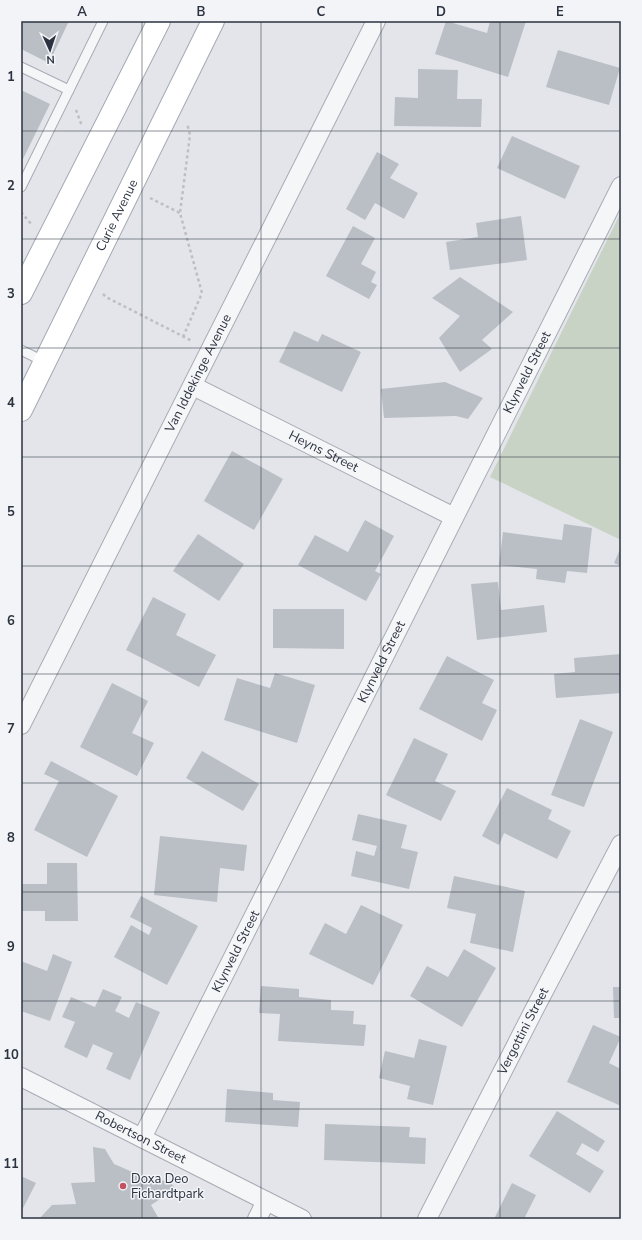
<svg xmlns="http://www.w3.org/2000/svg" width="642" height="1240" font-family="'Nunito Sans',sans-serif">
<rect width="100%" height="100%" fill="#e3e5ea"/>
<path fill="#c8d3c5" d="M621,212V540L490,477Z"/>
<g fill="#babfc6">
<path d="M21,21H69L49,63L21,49Z"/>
<path d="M446,21L487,33L490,21H526L508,77L435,54Z"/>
<path d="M558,50L620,68L609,105L546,87Z"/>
<path d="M418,69L458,70L457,99H482L481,127L394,126L395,97L418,98Z"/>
<path d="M21,90L50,104L21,163Z"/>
<path d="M512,136L580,166L565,199L497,168Z"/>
<path d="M377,152L399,164L390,178L418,193L404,219L375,203L365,220L346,209Z"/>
<path d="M521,216L527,260L450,270L446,242L478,237L476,223Z"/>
<path d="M353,226L375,238L361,264L376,272L371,282L377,285L369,299L326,276Z"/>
<path d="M460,277L513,312L482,340L492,349L460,372L439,338L460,316L432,298Z"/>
<path d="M294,331L318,342L322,334L361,352L342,392L279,362Z"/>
<path d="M445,382L483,398L468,419L456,416L384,418L381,389Z"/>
<path d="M232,451L283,479L254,530L204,501Z"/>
<path d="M365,520L394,536L375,571L381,574L366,601L298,565L315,535L348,552Z"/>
<path d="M564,524L592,528L587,573L567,571L565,583L536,579L537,569L499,565L503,532L562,540Z"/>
<path d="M198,534L244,564L219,601L173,571Z"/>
<path d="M621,547V566L614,563Z"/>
<path d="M498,582L501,610L544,605L547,632L477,640L471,584Z"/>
<path d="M153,597L186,614L176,635L216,655L199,687L126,650Z"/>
<path d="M273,609H344V649L273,648Z"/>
<path d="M621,654V693L556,698L554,674L575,672L574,658Z"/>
<path d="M447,656L494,680L482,703L497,710L482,741L419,709Z"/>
<path d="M275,673L315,685L297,743L224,720L237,678L270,688Z"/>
<path d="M112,683L148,701L132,733L154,743L137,776L80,747Z"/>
<path d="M580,719L613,732L584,807L551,795Z"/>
<path d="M414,738L448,754L435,781L456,791L441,821L386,795Z"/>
<path d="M202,751L259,784L243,811L186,778Z"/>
<path d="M51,761L118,796L87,857L34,830L59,781L44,774Z"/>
<path d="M507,788L552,810L548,819L571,831L557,859L504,833L499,845L482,836Z"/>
<path d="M358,814L407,825L401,848L418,852L409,889L351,876L356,851L374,856L377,846L352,840Z"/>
<path d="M160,836L247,845L244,871L220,868L217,902L154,895Z"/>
<path d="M47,863H77L78,921H45V911H21V884H47Z"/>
<path d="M454,876L525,891L513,952L470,943L476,914L447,908Z"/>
<path d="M141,896L198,926L167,985L114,957L131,925L149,935L152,928L130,917Z"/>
<path d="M361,905L403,925L373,985L309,954L325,923L346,934Z"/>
<path d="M464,949L496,968L462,1027L410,996L427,966L448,977Z"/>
<path d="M53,954L72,962L50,1021L21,1011V961L47,971Z"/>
<path d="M261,986L299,989V997L331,1000V1010L354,1011L353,1024L366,1025L364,1046L278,1041L280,1014L259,1013Z"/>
<path d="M613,987H621V1018H614Z"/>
<path d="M103,989L122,997L115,1011L129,1018L136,1002L160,1012L130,1080L106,1069L113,1053L93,1044L87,1058L64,1047L75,1022L62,1017L71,997L95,1007Z"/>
<path d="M593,1025L621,1037L609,1063L621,1069V1106L567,1082Z"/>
<path d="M419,1039L447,1046L433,1105L407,1099L410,1086L379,1078L385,1051L414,1058Z"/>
<path d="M227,1089L273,1093V1100L300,1102L298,1127L225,1122Z"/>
<path d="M557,1111L605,1141L598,1152L582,1143L576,1154L604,1171L590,1193L529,1156Z"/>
<path d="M325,1124L410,1127L409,1137L426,1138L425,1164L324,1160Z"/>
<path d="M93,1147L105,1149L114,1164L151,1180L169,1181L176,1189L151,1205L159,1219H39L52,1205L76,1204L71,1183L95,1182Z"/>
<path d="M21,1176L36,1183L21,1212Z"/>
<path d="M512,1183L536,1195L524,1219H494Z"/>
</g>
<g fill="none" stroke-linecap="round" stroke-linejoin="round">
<defs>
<g id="service">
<path d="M21,67L69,90L103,21"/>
<path d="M21,187L69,90"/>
<path d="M21,350L45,362"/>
</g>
<g id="minor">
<path id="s1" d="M193,386L454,517"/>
<path id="s2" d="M21,725L376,21"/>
<path id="s3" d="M21,1077L302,1219"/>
<path id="s4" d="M142,1138L621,186"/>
<path d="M257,1219L266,1201"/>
<path id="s5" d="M427,1219L534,1010L621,844"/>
</g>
<g id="primary">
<path d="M21,293L159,21"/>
<path id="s6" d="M21,410L213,21"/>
</g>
</defs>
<use href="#service" stroke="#a8acb4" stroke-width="11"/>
<use href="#minor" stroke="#a8acb4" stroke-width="20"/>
<use href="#primary" stroke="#a3aab4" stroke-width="24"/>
<g stroke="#bdbfc4" stroke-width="2.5" stroke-dasharray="3 3" stroke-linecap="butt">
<path d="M76,110L82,126"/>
<path d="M150,198L180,213"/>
<path d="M21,212L32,225"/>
<path d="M103,294L106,297L192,341"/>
<path d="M183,337L202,293L180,213L190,135L187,123"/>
</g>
<use href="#service" stroke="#f5f6f8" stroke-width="9"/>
<use href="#minor" stroke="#f5f6f8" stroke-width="18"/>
<use href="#primary" stroke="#fff" stroke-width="22"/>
</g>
<path fill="none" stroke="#2c3340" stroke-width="1" stroke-opacity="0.55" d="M142,21V1219M261,21V1219M381,21V1219M500,21V1219M21,131H621M21,239H621M21,348H621M21,457H621M21,566H621M21,674H621M21,783H621M21,892H621M21,1001H621M21,1109H621"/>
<circle fill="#c35363" stroke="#f2f4f7" stroke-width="1.5" cx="123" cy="1186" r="4"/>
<g text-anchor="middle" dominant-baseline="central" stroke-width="3" stroke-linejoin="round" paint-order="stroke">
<g font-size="13" fill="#2c3340" stroke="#f2f4f7">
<text stroke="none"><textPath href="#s6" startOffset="217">Curie Avenue</textPath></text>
<text stroke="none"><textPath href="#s4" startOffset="857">Klynveld Street</textPath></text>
<text stroke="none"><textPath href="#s2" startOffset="394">Van Iddekinge Avenue</textPath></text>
<text stroke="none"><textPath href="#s1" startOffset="146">Heyns Street</textPath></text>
<text stroke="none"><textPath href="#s4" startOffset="533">Klynveld Street</textPath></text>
<text stroke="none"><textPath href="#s4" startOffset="209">Klynveld Street</textPath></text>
<text stroke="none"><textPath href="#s5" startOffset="211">Vergottini Street</textPath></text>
<text stroke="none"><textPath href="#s3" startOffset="134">Robertson Street</textPath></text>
</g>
<g font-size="13" fill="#2c3340" stroke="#f2f4f7" text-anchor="start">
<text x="131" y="1179">Doxa Deo<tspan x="131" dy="15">Fichardtpark</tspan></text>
</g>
</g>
<rect width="642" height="1240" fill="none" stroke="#f2f4f7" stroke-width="44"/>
<g transform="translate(50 50) rotate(177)" stroke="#f2f4f7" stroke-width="3" paint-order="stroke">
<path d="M0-3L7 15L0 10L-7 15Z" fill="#2c3340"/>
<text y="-6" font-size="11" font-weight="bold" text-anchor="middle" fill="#2c3340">N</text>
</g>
<rect x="22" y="22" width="598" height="1196" fill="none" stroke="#2c3340" stroke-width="1.5"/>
<g font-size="13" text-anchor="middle" font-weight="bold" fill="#2c3340">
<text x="82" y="16">A</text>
<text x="201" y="16">B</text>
<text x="321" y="16">C</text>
<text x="441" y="16">D</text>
<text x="560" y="16">E</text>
<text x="11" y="81">1</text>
<text x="11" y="190">2</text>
<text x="11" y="298">3</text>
<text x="11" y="407">4</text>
<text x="11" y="516">5</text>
<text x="11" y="625">6</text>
<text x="11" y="733">7</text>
<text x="11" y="842">8</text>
<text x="11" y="951">9</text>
<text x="11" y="1059">10</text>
<text x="11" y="1168">11</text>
</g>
</svg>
